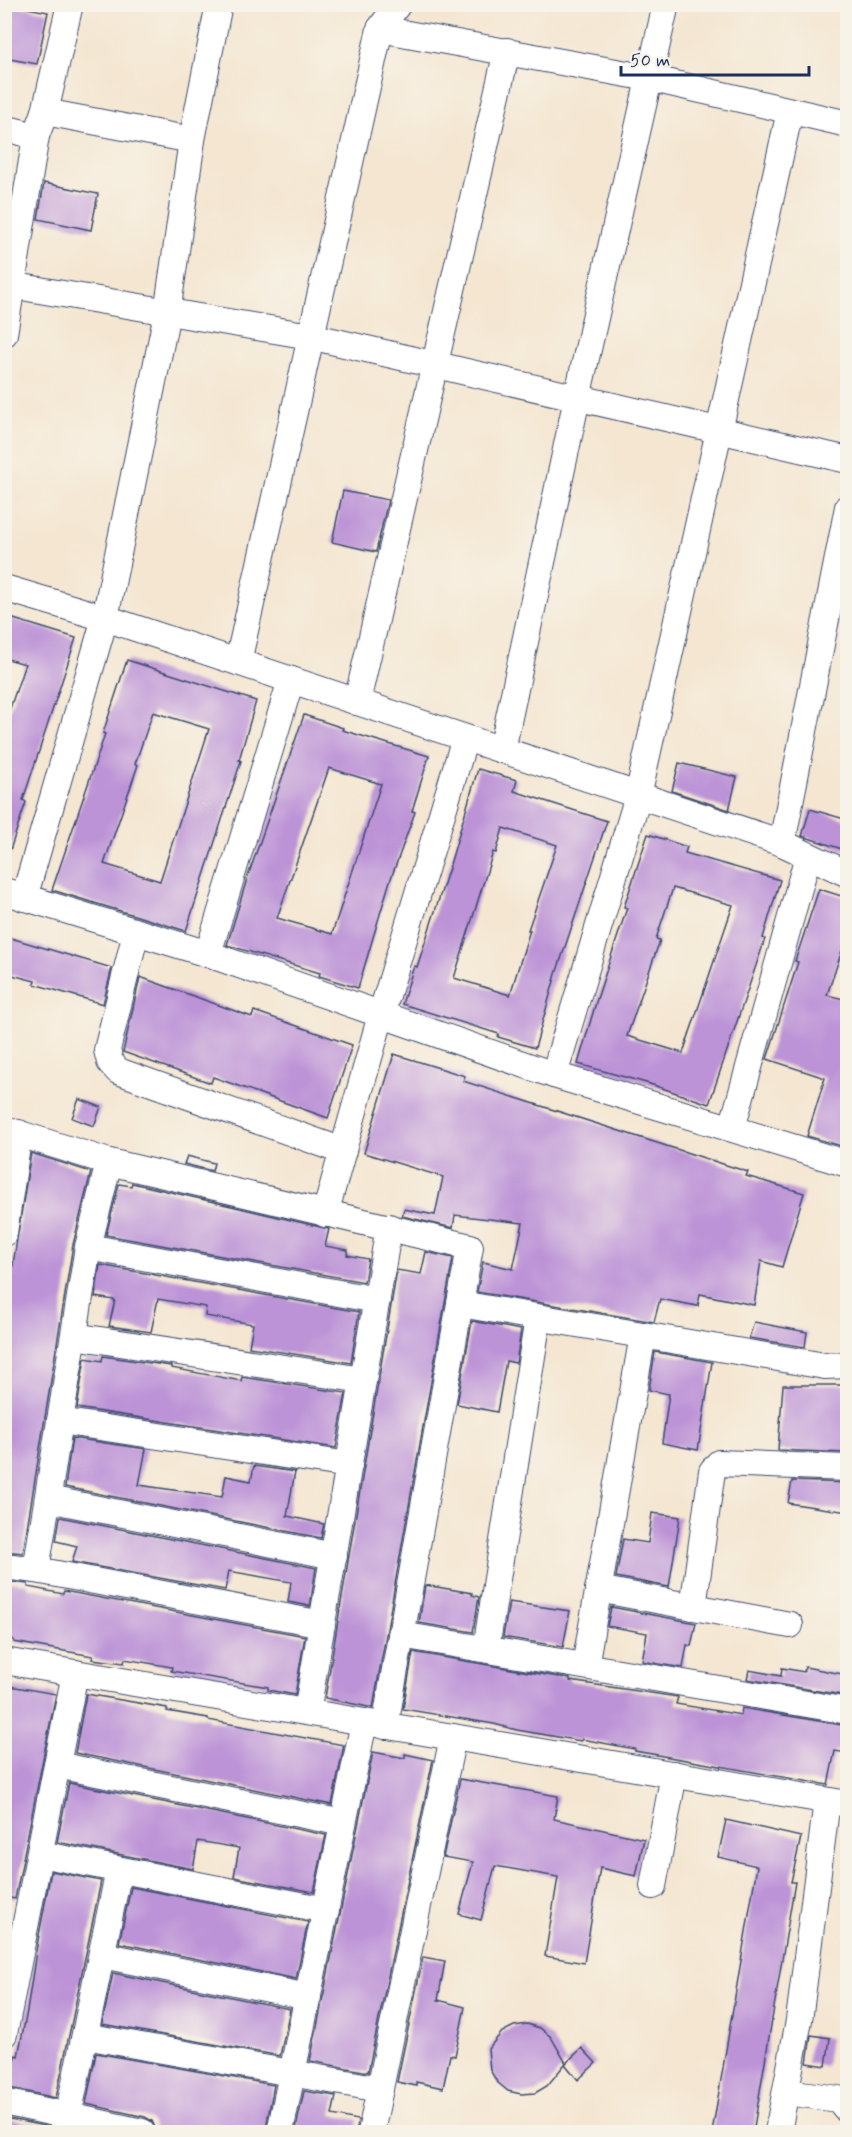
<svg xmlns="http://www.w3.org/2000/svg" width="852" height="2137" font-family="Mynerve,sans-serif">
<rect width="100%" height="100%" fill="#f7f3e8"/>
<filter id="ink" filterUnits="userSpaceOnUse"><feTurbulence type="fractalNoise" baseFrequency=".0167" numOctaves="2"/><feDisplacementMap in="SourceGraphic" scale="12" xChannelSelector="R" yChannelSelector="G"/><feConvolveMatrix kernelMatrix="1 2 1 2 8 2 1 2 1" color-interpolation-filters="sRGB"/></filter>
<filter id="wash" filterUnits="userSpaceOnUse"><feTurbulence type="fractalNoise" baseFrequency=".008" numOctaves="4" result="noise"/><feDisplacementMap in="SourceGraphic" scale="24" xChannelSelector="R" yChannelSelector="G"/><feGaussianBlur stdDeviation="1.35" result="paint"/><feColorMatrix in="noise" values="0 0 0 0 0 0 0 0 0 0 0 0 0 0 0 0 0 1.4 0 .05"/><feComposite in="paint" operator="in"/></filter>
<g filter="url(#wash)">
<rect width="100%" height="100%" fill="#f4e6d1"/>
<g id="blocks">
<g fill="#bc93d7" fill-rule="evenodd">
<path d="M7,4L48,12L37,64L4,58V16Z"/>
<path d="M44,183L98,194L91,230L38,219Z"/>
<path d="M343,491L388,500L376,552L332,542Z"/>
<path d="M4,616L76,638L23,800L26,802L8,856L4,855V726L25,664L4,658Z"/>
<path d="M127,660L256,701L239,760L241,761L186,931L52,890L105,734L103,733ZM153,712L209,729L160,881L104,864L138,765L135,764Z"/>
<path d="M304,715L343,728L342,730L429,756L412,811L415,812L389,884L358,988L319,976L320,973L227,945L247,879ZM329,768L381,784L332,934L277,918Z"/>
<path d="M679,763L737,777L729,810L672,791Z"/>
<path d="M478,769L517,780L514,791L607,821L556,974L535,1048L498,1037L499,1034L402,1004L414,966L417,967L449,868ZM503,828L557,845L528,930H530L510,995L454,978L493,852L496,853Z"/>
<path d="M810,809L848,820V851L802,836Z"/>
<path d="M648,834L687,847L685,853L780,880L763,938L765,939L709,1104L650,1084L578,1064L597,999L627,908L624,907ZM673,888L733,905L683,1053L627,1036L660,940L656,939Z"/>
<path d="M819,889L848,898V933L827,995L848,1000V1148L807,1136L825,1078L767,1059L798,962L795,961Z"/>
<path d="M4,936L112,968L103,1004L34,984L35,981L4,973Z"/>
<path d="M140,977L252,1017L254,1011L352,1045L328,1118L213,1077L211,1083L123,1052Z"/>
<path d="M394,1054L465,1076L463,1081L748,1172L746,1176L804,1193L782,1267L761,1261L754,1305L700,1294L698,1306L660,1299L654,1322L477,1292L483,1262L513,1269L523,1223L455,1215L453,1228L402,1216L404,1209L435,1215L443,1177L364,1153Z"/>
<path d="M79,1099L101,1107L94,1126L72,1118Z"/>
<path d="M31,1153L91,1172L73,1245L23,1553L4,1551V1320Z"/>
<path d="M187,1156L214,1163L212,1171L184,1164Z"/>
<path d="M132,1183L329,1229L325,1246L348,1250L347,1255L368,1259L364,1282L106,1235L119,1184L131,1186Z"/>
<path d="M426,1252L453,1258L373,1708L325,1698L397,1270L421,1274Z"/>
<path d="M100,1265L359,1312L351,1363L249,1347L253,1324L205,1316L206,1307L158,1299L151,1332L109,1326L115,1300L95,1297Z"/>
<path d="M472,1321L521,1330L516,1363L506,1361L497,1412L457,1404Z"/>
<path d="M754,1322L807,1332L805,1347L749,1338Z"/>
<path d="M655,1352L712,1362L698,1450L662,1443L669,1394L649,1390Z"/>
<path d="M103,1356L171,1366V1368L241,1381L242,1377L346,1393L336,1448L77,1408L85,1358L102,1361Z"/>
<path d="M783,1385H848V1453L778,1450Z"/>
<path d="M72,1438L146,1449L139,1485L222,1497L226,1476L251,1481L254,1466L295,1472L287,1516L324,1524L321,1538L65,1487Z"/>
<path d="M792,1481L848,1483V1512L788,1503Z"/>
<path d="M652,1513L680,1517L669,1587L616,1577L623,1539L648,1543Z"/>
<path d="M60,1517L316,1568L310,1606L288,1602L291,1582L229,1571L225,1590L72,1562L77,1546L56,1541Z"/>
<path d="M4,1581L28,1584V1587L63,1594L64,1591L305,1636L295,1695L268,1690V1687L171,1671L172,1667L125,1659L124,1663L92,1659L93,1656L14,1642V1640L4,1638Z"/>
<path d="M425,1585L472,1593V1595L479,1597L473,1632L419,1623Z"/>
<path d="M509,1602L570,1611L563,1647L503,1637Z"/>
<path d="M611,1607L696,1623L691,1646L687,1645L683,1668L642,1661L647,1633L607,1626Z"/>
<path d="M413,1652L570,1679V1681L678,1697L676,1704L741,1715L742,1708L848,1726V1753L835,1751L828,1785L635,1751V1749L582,1739L581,1741L517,1730L494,1724L403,1709Z"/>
<path d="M805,1667L848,1675V1696L747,1679L749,1670L781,1676L782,1668L804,1672Z"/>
<path d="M4,1685L56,1694L15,1899L4,1897Z"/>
<path d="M86,1694L167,1708V1711L208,1718V1720L344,1745L332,1805L75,1753Z"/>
<path d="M373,1752L405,1758V1754L433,1760L368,2072L310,2061Z"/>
<path d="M460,1779L558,1796L554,1819L644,1839L636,1876L600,1868L584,1963L545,1956L558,1877L495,1866L481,1920L459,1914L473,1862L443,1857Z"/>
<path d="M69,1783L326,1835L314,1892L234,1877L239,1848L198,1841L193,1869L57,1842Z"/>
<path d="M726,1820L801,1837L791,1882H795L753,2133H712L757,1866L718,1857Z"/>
<path d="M51,1871L101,1881L56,2098L10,2088L15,2055L18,2056L27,2011L36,1951Z"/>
<path d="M131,1887L308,1922L296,1979L119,1943Z"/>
<path d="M423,1957L445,1961L438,2000L465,2007L455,2056L450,2055L443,2088L416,2082V2086L397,2082Z"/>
<path d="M113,1973L290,2009L280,2056L102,2024Z"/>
<path d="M527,2024L540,2028L551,2037L566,2063L582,2048L596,2063L578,2080L565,2064L547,2086L535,2093L521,2094L508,2091L497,2082L490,2070L488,2049L502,2032L514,2026Z"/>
<path d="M811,2035L830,2038L826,2066L807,2063Z"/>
<path d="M96,2053L274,2085L265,2133H169L156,2130L152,2121L145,2117L86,2104Z"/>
<path d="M304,2091L336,2096L332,2115L358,2120L356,2133H295Z"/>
<path d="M5,2118L64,2130L74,2133H4Z"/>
</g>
</g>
</g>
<g filter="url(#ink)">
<use href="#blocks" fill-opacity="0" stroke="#3c4a6f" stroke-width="1.5"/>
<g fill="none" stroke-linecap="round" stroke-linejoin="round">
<defs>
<g id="street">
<path d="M380,29L649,78L848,124"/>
<path d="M45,112L192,140"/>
<path d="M4,128L36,136"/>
<path d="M4,284L310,336L848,460"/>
<path d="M4,334L36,136L45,112L70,4"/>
<path d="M4,588L105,618L782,843L848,874"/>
<path d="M238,662L380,29L398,4"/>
<path d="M357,702L507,51"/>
<path d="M502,750L577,398L666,4"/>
<path d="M782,843L848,507"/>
<path d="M4,891L208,954L554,1075L848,1164"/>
<path d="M24,898L105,618L167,313L192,140L219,4"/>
<path d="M136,932L107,1050L110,1062L118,1071L343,1151"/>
<path d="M208,954L291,680"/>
<path d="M554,1075L638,796L790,111"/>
<path d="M732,1128L808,856"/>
<path d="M4,1129L109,1162L470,1247L385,1726"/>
<path d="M325,1214L381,1015L465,738"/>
<path d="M4,1233L19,1133"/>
<path d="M88,1247L377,1300"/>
<path d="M460,1304L825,1366L848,1365"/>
<path d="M74,1336L363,1380"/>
<path d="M60,1421L349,1465"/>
<path d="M48,1499L334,1556"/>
<path d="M4,1566L36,1570L322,1624"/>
<path d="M36,1570L88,1247L109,1162"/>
<path d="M598,1589L790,1625"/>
<path d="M693,1607L712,1471L719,1463L848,1468"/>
<path d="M401,1635L848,1711"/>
<path d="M486,1649L538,1318"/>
<path d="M4,1661L848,1804"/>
<path d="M585,1666L643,1335"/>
<path d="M307,1712L389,1227"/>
<path d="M57,1765L343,1823"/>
<path d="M40,1854L326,1910"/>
<path d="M653,1886L674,1774"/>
<path d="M102,1955L308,1997"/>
<path d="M4,2034L75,1673"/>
<path d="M85,2036L380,2089"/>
<path d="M786,2092L838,2099L848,2111"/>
<path d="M4,2102L142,2132"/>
<path d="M68,2116L119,1870"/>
<path d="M280,2132L364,1722"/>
<path d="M371,2132L453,1737"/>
<path d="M778,2132L799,2020L827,1801"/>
</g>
</defs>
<use href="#street" stroke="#3c4a6f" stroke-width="28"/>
<use href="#street" stroke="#fff" stroke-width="26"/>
</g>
</g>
<rect width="852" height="2137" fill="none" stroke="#f7f3e8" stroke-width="24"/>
<path d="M621 66v9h188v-9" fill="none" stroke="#1b2f5e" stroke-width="3"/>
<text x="630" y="66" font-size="18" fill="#1b2f5e" stroke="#f7f3e8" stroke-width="4.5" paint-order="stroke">50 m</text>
</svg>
